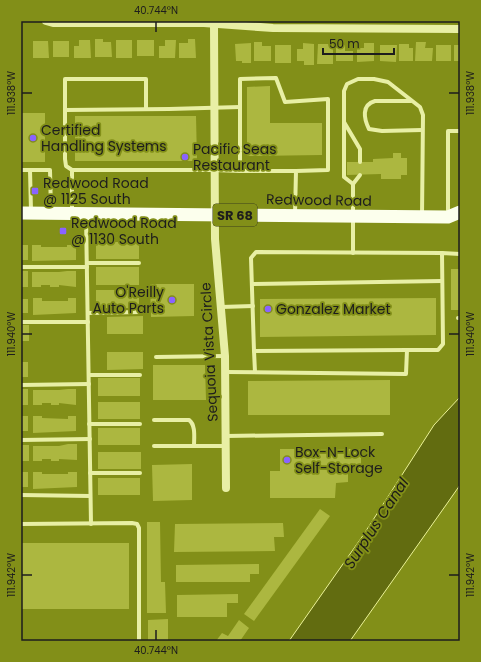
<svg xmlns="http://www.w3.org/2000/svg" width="481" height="662" font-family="Poppins,sans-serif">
<rect width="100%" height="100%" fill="#828f18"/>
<path fill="#626c10" stroke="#ebf297" d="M460,397V485L446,505L350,641H289L364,534L434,425Z"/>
<g fill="#acb740">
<path d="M95,39H103V42H111L112,57H95Z"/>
<path d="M188,39H195L196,58H179V43H188Z"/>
<path d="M79,40H90L91,58H74V46H79Z"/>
<rect x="116" y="40" width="16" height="18"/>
<rect x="137" y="40" width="17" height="16"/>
<path d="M165,40H176L175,58H159V46H165Z"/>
<path d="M33,41H48L49,58H33Z"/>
<rect x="53" y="41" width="16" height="16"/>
<path d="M254,42H262V46H271V61H254Z"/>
<path d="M416,42H426L425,48H433L432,61H415Z"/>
<path d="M251,43V63H242V61H236L235,44Z"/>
<path d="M303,43L314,44V65H304V61H297V49H303Z"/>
<path d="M364,43H374V61L357,62V48H364Z"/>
<path d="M318,44H333V64H317Z"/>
<path d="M399,44H409V48H413V61H399Z"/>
<rect x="275" y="45" width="16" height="18"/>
<path d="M336,45H345V51H353V61H336Z"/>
<path d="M380,45H397L396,62L380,61Z"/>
<rect x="436" y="45" width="15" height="16"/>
<rect x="454" y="45" width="6" height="16"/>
<path d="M270,86V123H322V155L247,156V87Z"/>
<rect x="21" y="113" width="24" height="49"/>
<path d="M75,116H196L197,161H75Z"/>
<path d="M393,153H401V158H407V175H401V179H381V174L347,175V162H373V159L393,158Z"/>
<rect x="96" y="242" width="43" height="17"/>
<rect x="21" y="245" width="7" height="15"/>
<path d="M32,245H41V247H67V245H76V260L32,261Z"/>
<rect x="96" y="267" width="43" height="18"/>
<rect x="451" y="269" width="9" height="41"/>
<rect x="21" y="271" width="7" height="16"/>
<path d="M67,271H76V287L59,285V287H50V285H41V287H32V272H59Z"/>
<path d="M150,284H194V316L151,317Z"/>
<rect x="96" y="290" width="43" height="18"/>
<path d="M33,298H42V301H68V298H76V313L33,315Z"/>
<path d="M436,298V335L260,337V299Z"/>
<rect x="21" y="299" width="7" height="14"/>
<path d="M143,316V334H107V317Z"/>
<rect x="21" y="325" width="8" height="16"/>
<path d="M107,352H143V369L107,370Z"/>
<rect x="21" y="362" width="7" height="15"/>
<path d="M153,365H205L206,400H153Z"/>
<rect x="98" y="378" width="42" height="18"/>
<path d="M390,380V415H248V381Z"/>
<rect x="21" y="389" width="7" height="16"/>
<path d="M68,389H76V405L59,403V405H51V403H42V405H33V390H59Z"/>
<rect x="98" y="402" width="42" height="17"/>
<rect x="21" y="416" width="7" height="15"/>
<path d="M33,416H42V418L68,419V416H76V431L33,433Z"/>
<rect x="98" y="428" width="42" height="17"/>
<path d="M68,444H77V460L59,459V461H51V459H42V461H33V446H59Z"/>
<rect x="21" y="445" width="8" height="16"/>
<path d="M280,449H361V469L348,470V482L336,483L335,498H270V471H280Z"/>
<rect x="98" y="452" width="43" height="17"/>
<path d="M192,464V500L153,501L152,465Z"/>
<rect x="21" y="472" width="7" height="15"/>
<path d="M33,472H42V474H68V472H77V487L33,489Z"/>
<rect x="98" y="478" width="42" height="17"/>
<path d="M320,509L330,516L254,621L244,614Z"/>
<path d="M147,522H160L161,582H165L166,613H147Z"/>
<path d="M283,523L284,537H274L275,551L174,552L175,524Z"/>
<rect x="21" y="543" width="108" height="66"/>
<path d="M259,564V574H250V582H176V565Z"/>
<path d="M238,594V603H227V617H177V595Z"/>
<path d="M168,619V641H148V620Z"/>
<path d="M239,620L249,628L240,641H216L222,633L228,636Z"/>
</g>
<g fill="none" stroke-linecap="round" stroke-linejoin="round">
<g stroke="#e8efa5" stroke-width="4">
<path d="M411,101H375C361,105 364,119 369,129L382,131L422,130"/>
<path d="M146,109V79H65V159L66,166L72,170H214L240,171"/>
<path d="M65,110L169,109L240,107"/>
<path d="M344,122L360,149V162"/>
<path d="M21,170H50L51,211"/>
<path d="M30,170L31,211"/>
<path d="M72,170V212"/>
<path d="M353,184L360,175"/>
<path d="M295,214L296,171L328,170V99L285,102L276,78L240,79V171H296"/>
<path d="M448,215V131H460"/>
<path d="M86,216L91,524"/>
<path d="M353,253V184L344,177V91L347,84L358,79H374L388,82L420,107L423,115L422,216"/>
<path d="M87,263H139"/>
<path d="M21,267H87"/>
<path d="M252,284L442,281"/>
<path d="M221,307L253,306"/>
<path d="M88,313L141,312"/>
<path d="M458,318H460"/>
<path d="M21,322H88"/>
<path d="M407,350L254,351L251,258L256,252L442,253"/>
<path d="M254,351L255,372"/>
<path d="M156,357L225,356"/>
<path d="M226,372L406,374L407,350H438L443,344L442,253L460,254"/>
<path d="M89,375H140"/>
<path d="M21,385L89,384"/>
<path d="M154,420H189C196,425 194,438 194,446"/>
<path d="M89,424H140"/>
<path d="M226,436L382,434"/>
<path d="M21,440L90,439"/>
<path d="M154,446H226"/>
<path d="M90,473H140"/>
<path d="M21,495L90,496"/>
<path d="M21,524L132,523L137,524L139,528V641"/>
</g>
<g stroke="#e8efa5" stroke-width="8">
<path d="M46,21L53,23H204L273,28L460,29"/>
<path d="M214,24L215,239L225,356L226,488"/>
</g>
<path stroke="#fcffed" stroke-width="13" d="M21,213L448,217L460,212"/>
</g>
<path fill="none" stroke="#1d1d1d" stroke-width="1.5" d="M156,22V32M22,93H32M449,93H459M22,334H32M449,334H459M22,575H32M449,575H459M156,630V640"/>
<g fill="#8a63ff" stroke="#828f18" stroke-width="1.5">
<circle cx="33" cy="138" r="4"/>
<circle cx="185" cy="157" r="4"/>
<rect x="31" y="187" width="8" height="8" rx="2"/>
<rect x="59" y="227" width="8" height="8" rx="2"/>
<circle cx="172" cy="300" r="4"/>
<circle cx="268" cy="309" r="4"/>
<circle cx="287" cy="460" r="4"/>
</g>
<g text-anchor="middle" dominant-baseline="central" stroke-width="3.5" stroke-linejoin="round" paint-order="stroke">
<rect fill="#828f18" stroke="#3b3f1c" stroke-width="1" x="213" y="204" width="44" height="22" rx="3"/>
<g font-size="13" font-weight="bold" fill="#1d1d1d">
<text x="235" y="215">SR 68</text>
</g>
<g font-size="14" fill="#1d1d1d" stroke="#828f18" text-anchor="start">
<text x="41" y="130">Certified<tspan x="41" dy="16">Handling Systems</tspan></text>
<text x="193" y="149">Pacific Seas<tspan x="193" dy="16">Restaurant</tspan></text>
<text x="43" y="183">Redwood Road<tspan x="43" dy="16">@ 1125 South</tspan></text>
<text x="71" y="223">Redwood Road<tspan x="71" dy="16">@ 1130 South</tspan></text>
<text x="164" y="292" text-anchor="end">O'Reilly<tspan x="164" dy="16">Auto Parts</tspan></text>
<text x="276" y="309">Gonzalez Market</text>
<text x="295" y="452">Box-N-Lock<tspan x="295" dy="16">Self-Storage</tspan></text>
</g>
<g font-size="14" fill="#1d1d1d" stroke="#828f18">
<text transform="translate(319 200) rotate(1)">Redwood Road</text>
<text transform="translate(209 352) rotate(-93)">Sequoia Vista Circle</text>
</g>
<g font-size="15" font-style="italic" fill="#1c1c19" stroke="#828f18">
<text transform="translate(376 523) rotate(-57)">Surplus Canal</text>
</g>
</g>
<rect width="481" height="662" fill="none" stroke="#828f18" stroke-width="44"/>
<path d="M323 48v6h71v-6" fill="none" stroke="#1d1d1d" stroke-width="2"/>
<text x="329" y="48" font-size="12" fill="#1d1d1d" stroke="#828f18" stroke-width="3" paint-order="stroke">50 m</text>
<rect x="22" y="22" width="437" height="618" fill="none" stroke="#1d1d1d" stroke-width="1.5"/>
<g font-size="10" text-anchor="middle" fill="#1d1d1d">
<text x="156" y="14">40.744°N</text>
<text transform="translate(470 93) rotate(-90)" y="4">111.938°W</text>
<text transform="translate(11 93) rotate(-90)" y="4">111.938°W</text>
<text transform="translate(470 334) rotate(-90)" y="4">111.940°W</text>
<text transform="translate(11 334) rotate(-90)" y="4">111.940°W</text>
<text transform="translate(11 575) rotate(-90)" y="4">111.942°W</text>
<text transform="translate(470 575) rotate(-90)" y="4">111.942°W</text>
<text x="156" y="654">40.744°N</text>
</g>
</svg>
